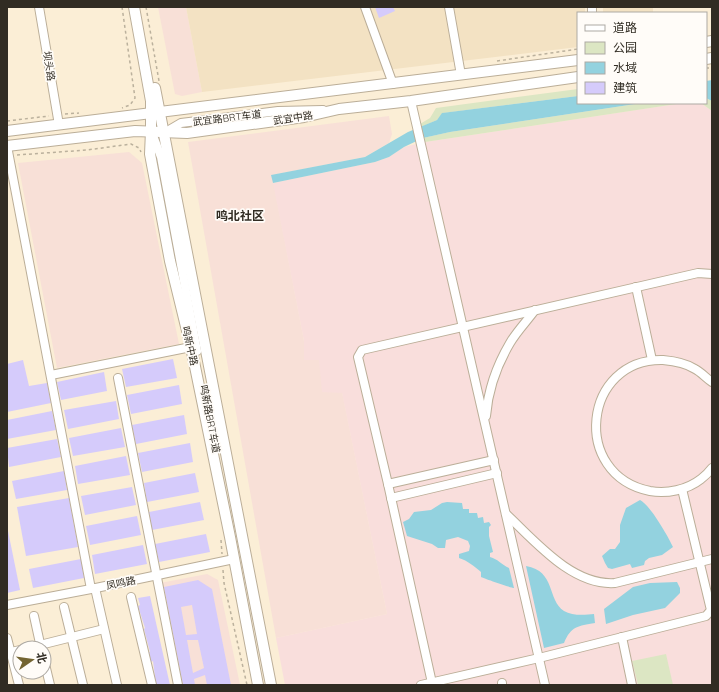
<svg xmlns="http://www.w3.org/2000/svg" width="719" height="692" font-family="Quicksand,'Noto Sans SC',sans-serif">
<rect width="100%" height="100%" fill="#fbeed6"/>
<g fill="#f8e0d7">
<path d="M158,7H186L202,92L182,96L175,94Z"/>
<path d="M389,116L392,134L389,143L365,157L272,175L304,341V359L319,360L342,392L387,614L276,638L188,142Z"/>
<path d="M129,152L142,163L179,344L57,368L18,163Z"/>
<path d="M207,574L218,580L240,685H175L155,584Z"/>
</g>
<g fill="#f3e2c3">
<path d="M186,7H585V13H578V47L202,92Z"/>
<rect x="603" y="7" width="50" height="6"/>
</g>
<path fill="#f9dedc" d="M683,103H701L712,111V685H285L276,638L387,614L342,393L322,392L319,360H304V341L273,183L375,162L389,157L404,147L425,142Z"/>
<g fill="#dce6c3">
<path d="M578,89V96L443,113L437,120L421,127L420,124L430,118L436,108Z"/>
<path d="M706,98L712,101V111L701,103H706Z"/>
<path d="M642,103H683L425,142L423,138L450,132Z"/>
<path d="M666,654L673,685H638L632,661Z"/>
</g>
<g fill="#93d2df">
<path d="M712,80V101L706,98V81Z"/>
<path d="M578,96V103H642L450,132L423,138L404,147L389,157L375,162L273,183L271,175L365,157L408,132L437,120L442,113Z"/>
<path d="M640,500C650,505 668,536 673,547L662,555L649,558L645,561L644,565L632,568L630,564L612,569L608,568L605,563L602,556L610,549H615L620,542V525L626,508Z"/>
<path d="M447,502L462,503L463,509H469V513H477L478,518L483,517L484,523L489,522L491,525L489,527V536L493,552L490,553V557C498,559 502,565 509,568L514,588C511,588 483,578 481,577V572C474,566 468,561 459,558V554L469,551L470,546L468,541L458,537L446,540L445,548H438L432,544L407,536L403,522L409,519L414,512L431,510L442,503Z"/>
<path d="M526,566C556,571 547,600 564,611C572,616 585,615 594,614L595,623C578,626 571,626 564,643L544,648Z"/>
<path d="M677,582L680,588V593L665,608L633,615L606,624L604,609L633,587L650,583Z"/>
</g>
<g fill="#d5cbfb" fill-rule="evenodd">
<path d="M375,7H393L395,11L379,18Z"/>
<path d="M173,359L177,378L126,387L122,369Z"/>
<path d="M23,360L29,386L47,383L51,403L7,412V364Z"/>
<path d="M104,372L107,391L61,400L57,382Z"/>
<path d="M179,385L182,404L131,414L127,395Z"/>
<path d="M116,401L119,419L68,429L64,410Z"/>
<path d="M52,411L56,430L7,439V420Z"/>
<path d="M184,415L187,434L136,444L132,425Z"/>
<path d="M121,428L125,447L73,456L69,438Z"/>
<path d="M57,439L61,457L9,467L7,448Z"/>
<path d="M190,443L193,462L142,472L138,453Z"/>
<path d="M126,456L130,475L78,484L75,466Z"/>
<path d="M64,471L67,490L16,499L12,481Z"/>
<path d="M195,473L199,492L147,502L144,483Z"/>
<path d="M132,487L136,505L85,515L81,496Z"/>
<path d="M69,498L78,547L26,556L17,507Z"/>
<path d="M200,502L204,520L152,530L149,512Z"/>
<path d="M137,516L141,535L90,545L86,526Z"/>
<path d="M7,526L20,590L7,593Z"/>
<path d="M206,534L210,552L159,562L155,544Z"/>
<path d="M143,545L147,564L95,574L92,555Z"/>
<path d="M81,559L84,578L33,588L29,569Z"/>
<path d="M198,580L212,589L231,685H207L205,675L194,679L195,685H183L164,587ZM192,605L197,634L186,635L181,607ZM187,640H198L204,668L193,673Z"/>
<path d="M150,596L170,685H156L153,661L151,662L149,652H150L144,629L145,628L138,606L140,605L138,598Z"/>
</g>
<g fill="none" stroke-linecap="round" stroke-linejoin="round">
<defs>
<g id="minor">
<path d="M39,7L59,125"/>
<path d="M365,7L393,84"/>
<path d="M449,7L461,75"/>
<path d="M592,7V13"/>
<path d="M411,101L545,685"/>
<path d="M152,133L161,157L197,351"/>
<path d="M164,133L181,123L278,111L323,110"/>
<path d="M7,146L91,589"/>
<path d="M636,287L652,360"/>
<path d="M51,375L191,347"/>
<path d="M118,378L178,685"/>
<path d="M712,382C706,378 701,372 695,369C686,363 674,361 663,360C583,358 570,475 650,491C667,494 687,490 701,479C705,476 709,472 712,468"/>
<path d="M486,416C488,391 497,365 510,343C517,331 527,321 535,310"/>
<path d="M388,484L494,460"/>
<path d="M391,498L497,473"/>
<path d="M506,514C535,541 572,586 615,583L712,559"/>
<path d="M95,588L117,685"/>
<path d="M131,597L152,685"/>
<path d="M7,605L91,589L234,559"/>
<path d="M64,607L83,685"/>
<path d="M34,616L41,648"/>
<path d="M622,637L632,685"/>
<path d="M7,638L19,685"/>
<path d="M28,648L104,629"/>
<path d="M7,653L20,650"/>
<path d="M44,660L50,685"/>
<path d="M432,683L388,484L358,357L362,350L698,273L712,274"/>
<path d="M502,683V685"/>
<path d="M421,685L539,658L706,616L711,610L682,489"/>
</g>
<g id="major">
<path d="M134,7L151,101V131L150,154L170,261L191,347L230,537L258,685"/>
<path d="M706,42L712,41"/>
<path d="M706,59L712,58"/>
<path d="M155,88L271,685"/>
<path d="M7,131L578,60"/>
<path d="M7,146L135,131L187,133L304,117L339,109L411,101L578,77"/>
</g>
</defs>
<use href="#minor" stroke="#bbae98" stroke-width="10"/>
<use href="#major" stroke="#bbae98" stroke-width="12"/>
<g stroke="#bbb19d" stroke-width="1.5" stroke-dasharray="3 3" stroke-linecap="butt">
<path d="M122,7L135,98L130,105L122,108"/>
<path d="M146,7L159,81"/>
<path d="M497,61L578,49"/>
<path d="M706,68H712"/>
<path d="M65,114L79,113"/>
<path d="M7,121L49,116"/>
<path d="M17,155L87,150L131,144L139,148L141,152"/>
<path d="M221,540L222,554"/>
<path d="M223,570L224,583L247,685"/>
</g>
<use href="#minor" stroke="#fff" stroke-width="8"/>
<use href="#major" stroke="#fff" stroke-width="10"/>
</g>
<g text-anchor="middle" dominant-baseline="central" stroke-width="3.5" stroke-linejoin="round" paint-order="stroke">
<g font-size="10" fill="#312c23" stroke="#fffcf8">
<text transform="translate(49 66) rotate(81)">坝头路</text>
<text transform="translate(227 118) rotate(-7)">武宜路BRT车道</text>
<text transform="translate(293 118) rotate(-9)">武宜中路</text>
<text transform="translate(190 346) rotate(77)">鸣新中路</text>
<text transform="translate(210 419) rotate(79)">鸣新路BRT车道</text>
<text transform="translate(121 583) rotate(-12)">凤鸣路</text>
</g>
<g font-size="12" font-weight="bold" fill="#312c23" stroke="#fffcf8">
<text x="240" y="215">鸣北社区</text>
</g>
</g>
<rect width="719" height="692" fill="none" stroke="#312c23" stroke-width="16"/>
<rect x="577" y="12" width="130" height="92" fill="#fffcf8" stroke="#ada9a3"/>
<rect x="585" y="25" width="20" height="6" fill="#ffffff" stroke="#ada9a3"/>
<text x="613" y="32" font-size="12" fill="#312c23">道路</text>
<rect x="585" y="42" width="20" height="12" fill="#dce6c3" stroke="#ada9a3"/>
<text x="613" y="52" font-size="12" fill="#312c23">公园</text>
<rect x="585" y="62" width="20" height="12" fill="#93d2df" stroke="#ada9a3"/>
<text x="613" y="72" font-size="12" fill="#312c23">水域</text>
<rect x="585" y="82" width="20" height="12" fill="#d5cbfb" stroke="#ada9a3"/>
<text x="613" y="92" font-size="12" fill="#312c23">建筑</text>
<g transform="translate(32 660) rotate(77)"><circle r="19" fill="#fffcf8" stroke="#ada9a3"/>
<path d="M0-3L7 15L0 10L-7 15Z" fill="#736431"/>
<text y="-6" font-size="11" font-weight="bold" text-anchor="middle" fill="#312c23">北</text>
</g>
</svg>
